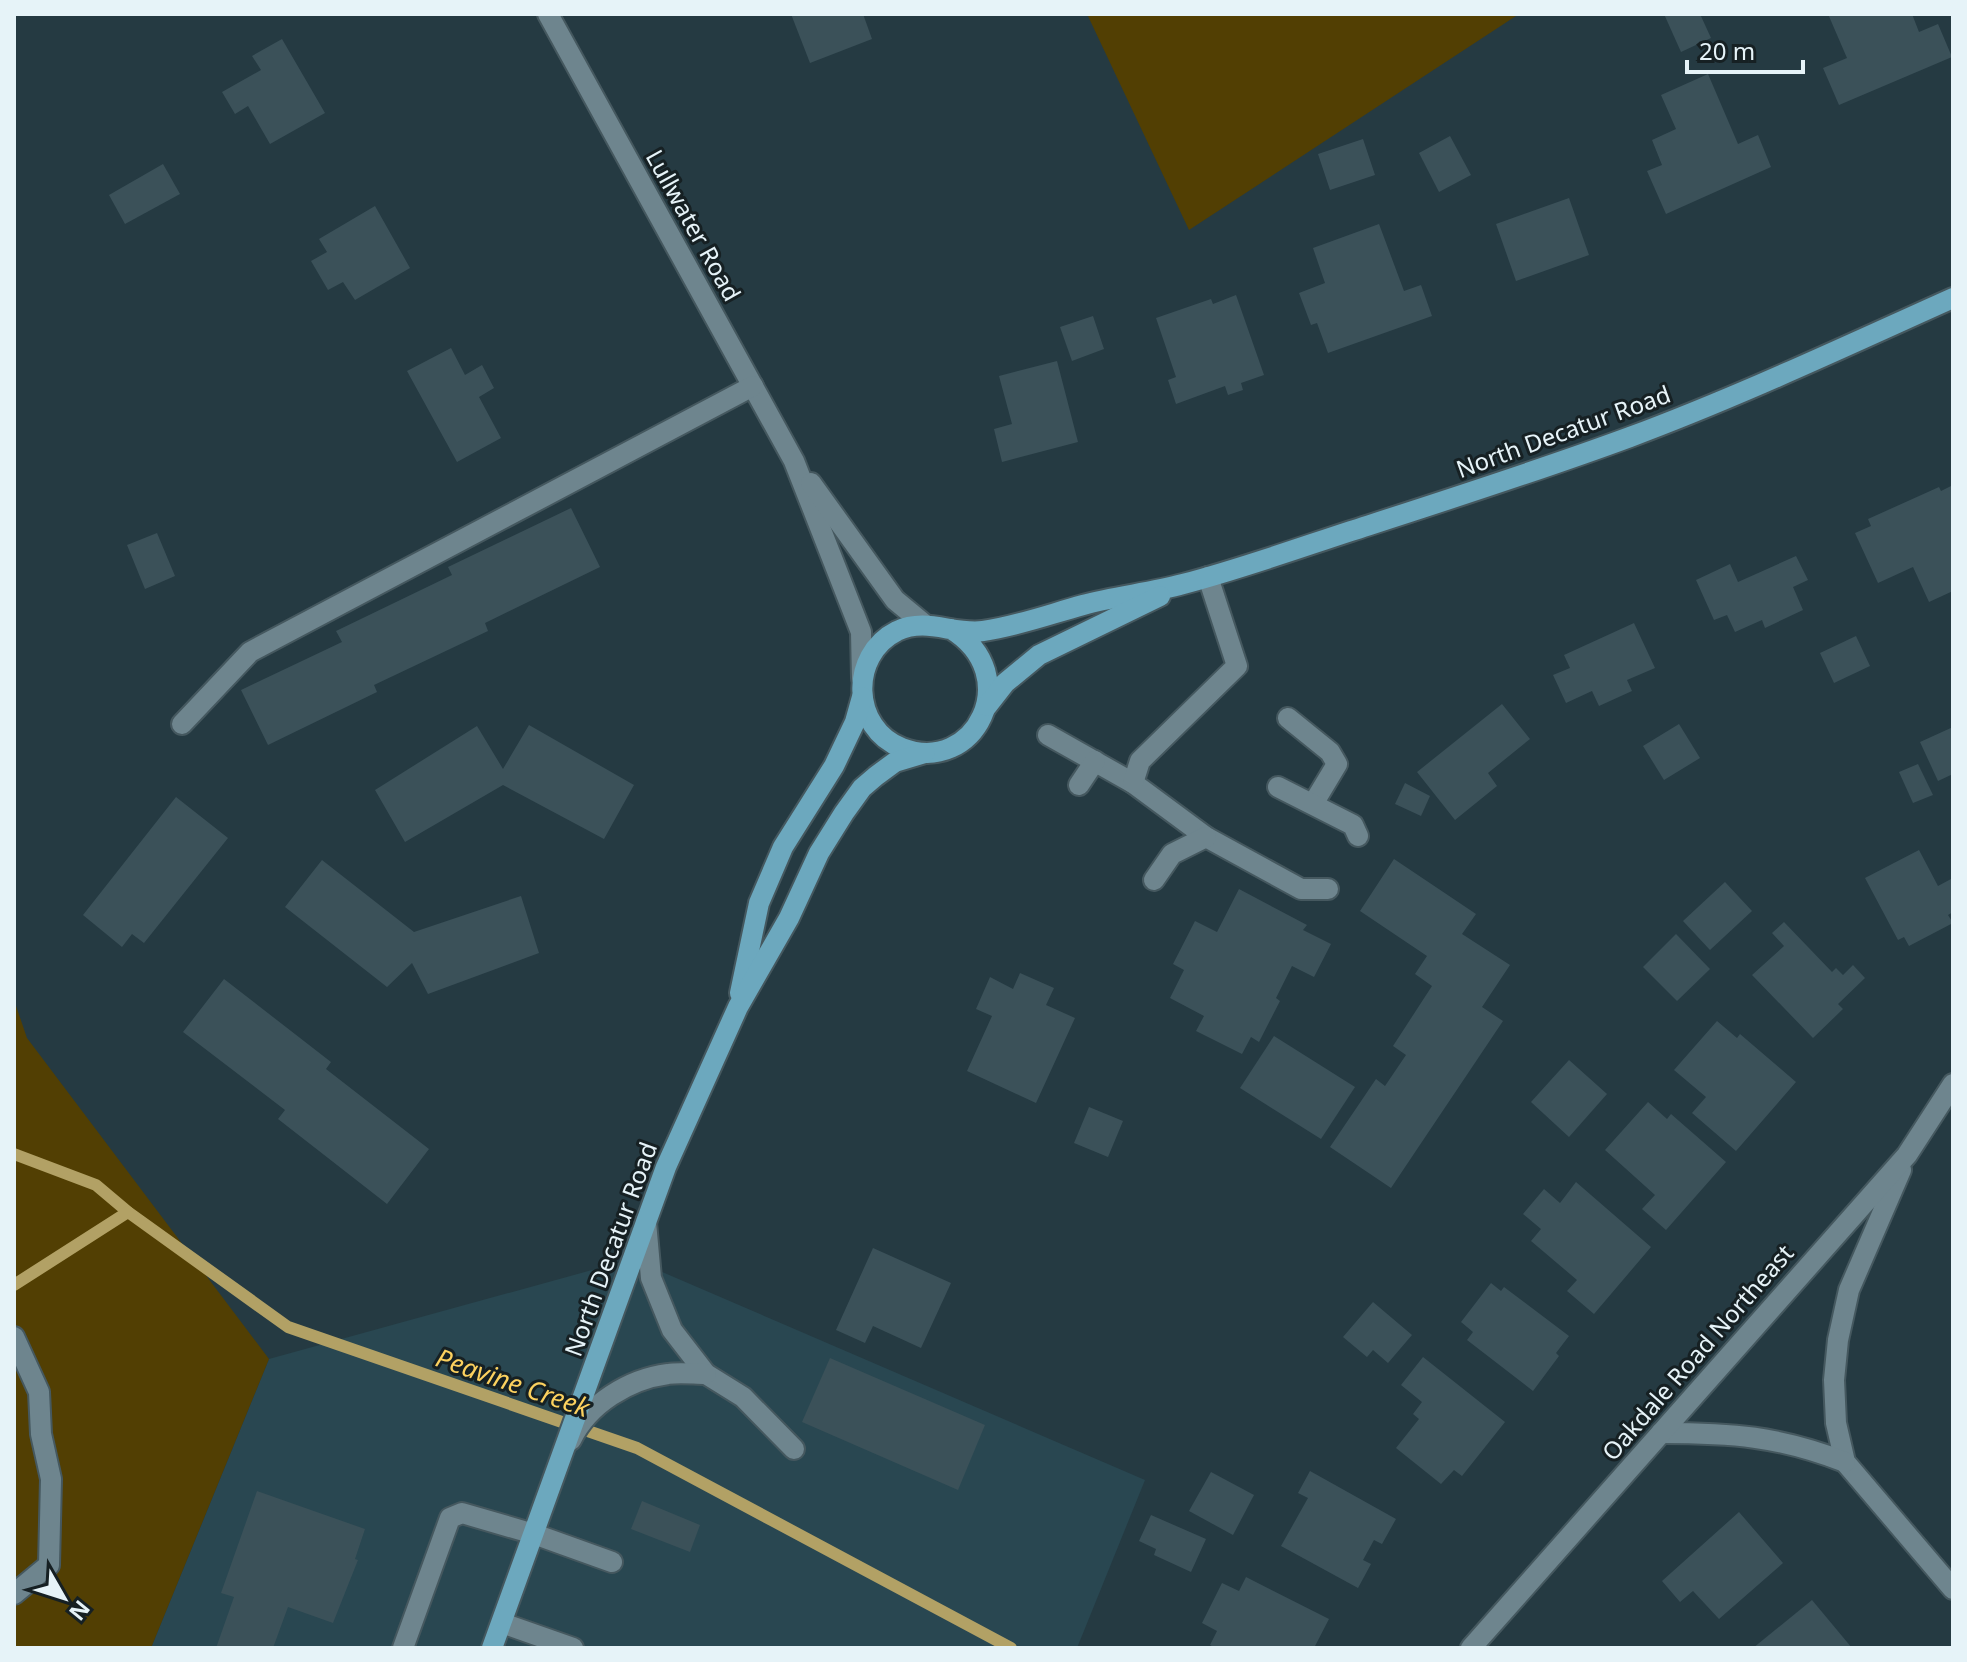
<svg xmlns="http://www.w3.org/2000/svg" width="1967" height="1662" font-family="'Noto Sans',sans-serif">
<rect width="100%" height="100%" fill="#253a42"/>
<path fill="#294751" d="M632,1259L1145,1480L1077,1648H151L269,1359Z"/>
<g fill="#523f03">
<path d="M1087,14H1519L1189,230Z"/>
<path d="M14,1000L27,1038L269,1359L151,1648H14Z"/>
</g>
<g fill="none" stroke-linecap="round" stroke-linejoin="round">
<g stroke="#b2a165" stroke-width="12">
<path d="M14,1154L96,1185L128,1212L288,1327L637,1448L1011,1648"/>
<path d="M14,1285L128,1212"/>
</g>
</g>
<g fill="#3b5159">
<path d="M791,14H863L872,39L810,63Z"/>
<path d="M1664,14H1700L1711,38L1681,52Z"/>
<path d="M1828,14H1912L1919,32L1938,24L1952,57L1839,105L1823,68L1847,58Z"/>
<path d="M282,39L325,113L270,144L248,106L235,114L222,92L261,70L252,56Z"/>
<path d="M1708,74L1738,144L1758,135L1771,167L1666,214L1647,171L1662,165L1652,140L1676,129L1661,95Z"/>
<path d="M1450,136L1471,175L1439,192L1419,153Z"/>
<path d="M1363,139L1375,175L1330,190L1318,154Z"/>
<path d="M163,164L180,194L125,224L109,195Z"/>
<path d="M1569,198L1589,255L1516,281L1496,224Z"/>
<path d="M375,206L410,268L355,300L343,282L328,290L311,261L327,252L319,239Z"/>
<path d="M1379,224L1404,291L1421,285L1432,316L1328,353L1317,323L1311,325L1299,293L1325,283L1313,248Z"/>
<path d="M1236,295L1264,375L1241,383L1243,390L1228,395L1225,386L1176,404L1168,380L1176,377L1156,318L1211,299L1213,304Z"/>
<path d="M1093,316L1104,349L1072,361L1060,327Z"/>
<path d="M451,348L465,375L482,365L494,388L479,397L501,438L457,462L407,371Z"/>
<path d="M1057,361L1078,442L1002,462L994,429L1012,424L999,376Z"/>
<path d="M1953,485V591L1929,602L1913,567L1878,583L1855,533L1871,526L1868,519L1939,487L1941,491Z"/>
<path d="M571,508L600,567L485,623L488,631L374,685L377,692L268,745L241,690L342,642L336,631L452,575L448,567Z"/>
<path d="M157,533L175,576L145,589L127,545Z"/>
<path d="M1796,556L1808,580L1793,587L1803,610L1765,628L1762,620L1735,632L1727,615L1714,620L1696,580L1730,564L1738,582Z"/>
<path d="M1634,623L1655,668L1627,680L1632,691L1599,706L1592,691L1566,703L1553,675L1570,668L1564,655Z"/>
<path d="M1856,636L1870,666L1834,683L1820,653Z"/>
<path d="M1502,704L1530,739L1488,773L1497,786L1455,820L1417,772Z"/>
<path d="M1679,724L1700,758L1664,780L1643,746Z"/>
<path d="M529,725L634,785L604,839L503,785L405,842L375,790L477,726L503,769Z"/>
<path d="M1953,727V774L1938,781L1920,742Z"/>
<path d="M1918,764L1933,795L1913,803L1899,772Z"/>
<path d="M1405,783L1430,796L1421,816L1395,804Z"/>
<path d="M176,797L228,838L144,943L132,934L122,947L83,915Z"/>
<path d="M1919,850L1938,886L1951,879L1953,882V912L1948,915L1953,923L1909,946L1904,937L1898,940L1865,878Z"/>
<path d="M1394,859L1476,914L1462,934L1510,965L1482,1007L1503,1021L1391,1188L1330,1147L1376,1079L1385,1086L1406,1055L1393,1046L1432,986L1415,974L1427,956L1360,911Z"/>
<path d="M322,860L414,932L521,896L539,953L428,994L412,963L387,987L285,907Z"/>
<path d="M1725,882L1752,911L1710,950L1683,921Z"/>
<path d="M1239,889L1307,925L1303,930L1331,944L1314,977L1292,966L1276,998L1280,1001L1259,1042L1251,1037L1242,1054L1196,1031L1204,1016L1170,998L1184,970L1173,964L1195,921L1217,932Z"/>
<path d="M1784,922L1832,972L1836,968L1843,975L1853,965L1865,978L1838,1004L1843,1009L1813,1038L1752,975L1784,946L1772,933Z"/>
<path d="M1676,934L1710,969L1677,1001L1643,967Z"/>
<path d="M1020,973L1054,988L1046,1005L1075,1018L1036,1103L967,1071L992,1016L976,1009L990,977L1013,989Z"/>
<path d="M224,979L331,1062L326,1069L429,1149L387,1204L278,1119L285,1110L183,1032Z"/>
<path d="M1717,1021L1737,1038L1740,1034L1796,1082L1736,1151L1692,1113L1706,1097L1674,1070Z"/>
<path d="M1274,1036L1355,1087L1321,1139L1240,1088Z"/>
<path d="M1569,1060L1607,1094L1569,1137L1531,1102Z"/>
<path d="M1648,1102L1667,1119L1671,1114L1726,1162L1666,1230L1642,1209L1655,1195L1605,1150Z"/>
<path d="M1089,1107L1123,1121L1108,1157L1074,1143Z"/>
<path d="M1576,1182L1651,1247L1594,1314L1567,1291L1577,1280L1531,1241L1541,1229L1523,1214L1544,1189L1560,1203Z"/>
<path d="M873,1248L951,1283L921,1348L873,1326L865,1343L836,1330Z"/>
<path d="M1491,1283L1501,1291L1504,1287L1569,1336L1556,1353L1559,1356L1533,1391L1467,1340L1473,1332L1461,1322Z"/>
<path d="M1373,1302L1412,1335L1388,1363L1373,1350L1367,1357L1343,1337Z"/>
<path d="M1423,1357L1505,1422L1462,1476L1454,1470L1441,1484L1396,1448L1419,1419L1413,1414L1422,1402L1401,1385Z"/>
<path d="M830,1358L985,1425L958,1490L802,1422Z"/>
<path d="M1310,1471L1396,1519L1382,1544L1374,1540L1363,1560L1371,1564L1358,1588L1281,1546L1308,1498L1298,1493Z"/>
<path d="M1211,1472L1254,1495L1233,1535L1189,1511Z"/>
<path d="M257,1491L365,1529L355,1559L358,1560L333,1623L288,1607L273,1648H216L234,1597L221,1593Z"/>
<path d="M642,1501L700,1525L690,1552L631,1529Z"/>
<path d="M1739,1512L1783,1563L1719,1619L1693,1591L1680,1602L1662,1581Z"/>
<path d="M1151,1515L1206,1539L1191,1572L1154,1555L1156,1549L1139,1541Z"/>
<path d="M1246,1577L1329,1619L1314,1648H1215L1210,1645L1217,1631L1202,1623L1222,1583L1239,1591Z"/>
<path d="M1812,1600L1852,1648H1753Z"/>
</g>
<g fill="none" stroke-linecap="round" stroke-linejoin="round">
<defs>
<g id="minor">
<path d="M548,14L794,461L861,632L862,678"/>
<path d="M811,483L895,600L924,624"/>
<path d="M1288,718L1330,752L1337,764L1313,804"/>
<path d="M182,724L250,652L753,386"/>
<path d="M1048,735L1133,783L1206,837L1301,889H1328"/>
<path d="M1133,783L1140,761L1237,666L1208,577"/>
<path d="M1079,785L1095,761"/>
<path d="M1278,787L1353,825L1358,836"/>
<path d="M1154,880L1172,854L1206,837"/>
<path d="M1901,1170L1849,1290L1838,1340L1834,1380L1836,1423L1845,1462L1953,1589"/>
<path d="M646,1222L651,1278L672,1330L706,1374L743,1397L794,1449"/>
<path d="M14,1337L39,1392L41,1434L51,1479L49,1565L14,1594"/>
<path d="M1661,1433C1732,1433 1778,1436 1845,1462"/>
<path d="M571,1440C588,1404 629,1379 668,1374C680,1372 694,1374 706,1374"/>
<path d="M502,1623L573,1648"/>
<path d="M403,1648L450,1518L462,1513L534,1534L612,1562"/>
<path d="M1471,1648L1907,1155L1953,1084"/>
</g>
<g id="major">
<path d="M951,629C1026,675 975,776 902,748C851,728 849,655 897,631C927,617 953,635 983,631C1018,626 1050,614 1083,605C1116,596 1150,593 1183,584C1240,569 1296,549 1351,531C1444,501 1538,471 1630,437C1740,396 1846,346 1953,298"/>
<path d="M987,706L1005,683L1039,655L1160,596"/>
<path d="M740,993L759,903L783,847L834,766L855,722L862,697"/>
<path d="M492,1648L666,1167L738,1007L789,918L819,853L844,813L862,788L876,776L895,762L925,753"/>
</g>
</defs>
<use href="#minor" stroke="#45585f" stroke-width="24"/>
<use href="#major" stroke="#45585f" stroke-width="24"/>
<use href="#minor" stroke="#6e858e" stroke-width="20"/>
<use href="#major" stroke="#6ca8be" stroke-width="20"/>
</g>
<g text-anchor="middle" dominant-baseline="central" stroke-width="6" stroke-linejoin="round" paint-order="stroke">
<g font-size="24" fill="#e6f3f8" stroke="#162023">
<text transform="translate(694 225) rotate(61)">Lullwater Road</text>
<text transform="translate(1563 431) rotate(-20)">North Decatur Road</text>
<text transform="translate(610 1249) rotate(-70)">North Decatur Road</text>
<text transform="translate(1697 1352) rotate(-49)">Oakdale Road Northeast</text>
</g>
<g font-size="26" font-style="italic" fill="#fcd15f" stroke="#162023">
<text transform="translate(513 1382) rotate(19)">Peavine Creek</text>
</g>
</g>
<rect width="1967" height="1662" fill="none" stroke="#e6f3f8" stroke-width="32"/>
<g transform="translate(64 1598) rotate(129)" stroke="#162023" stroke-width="6" paint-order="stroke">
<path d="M0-6L14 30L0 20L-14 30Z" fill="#e6f3f8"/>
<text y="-12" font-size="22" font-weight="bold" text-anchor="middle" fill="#e6f3f8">N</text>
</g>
<path d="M1687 60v12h116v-12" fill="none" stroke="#e6f3f8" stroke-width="4"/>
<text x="1699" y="60" font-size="24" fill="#e6f3f8" stroke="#162023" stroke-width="6" paint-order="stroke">20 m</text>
</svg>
